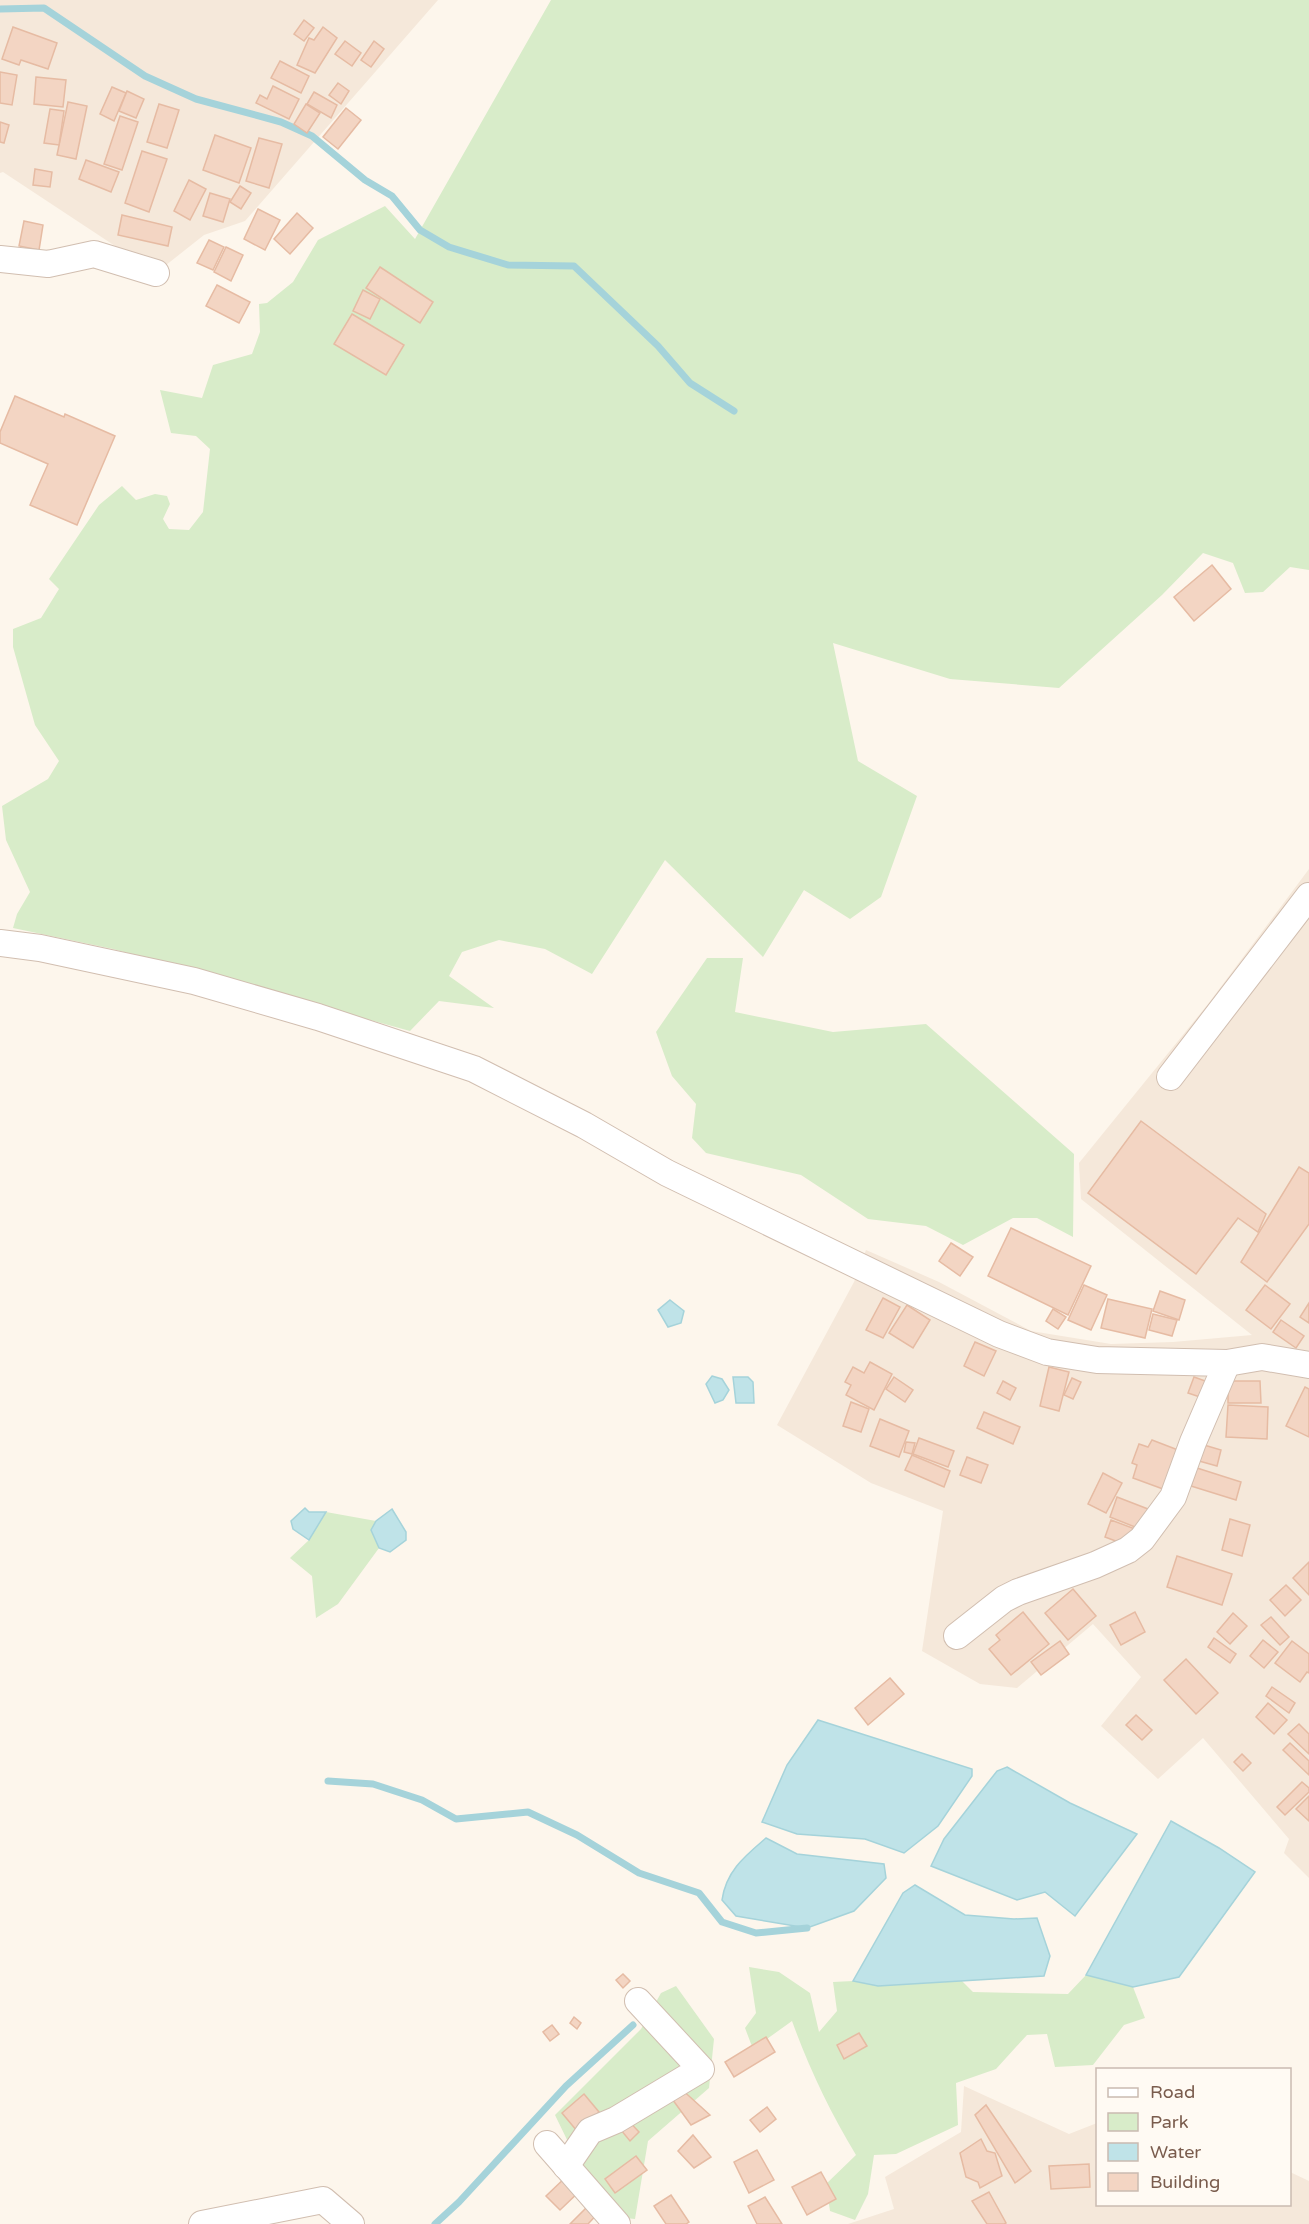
<svg xmlns="http://www.w3.org/2000/svg" width="1309" height="2224" font-family="'Varela Round',sans-serif">
<rect width="100%" height="100%" fill="#fdf6ec"/>
<g fill="#f5e8da">
<path d="M0,0H438L245,221L204,235L156,273L3,172L0,173Z"/>
<path d="M1309,869V1878L1284,1853L1289,1839L1203,1738L1158,1779L1101,1726L1141,1677L1093,1624L1017,1688L980,1684L922,1651L943,1511L871,1483L777,1425L854,1282L866,1250L939,1282L1031,1331L1111,1344L1173,1342L1252,1335L1081,1199L1079,1163L1208,1004Z"/>
<path d="M964,2086L1069,2134L1097,2123L1098,2204H1290V2172L1309,2181V2224H848L894,2209L885,2177L961,2132Z"/>
</g>
<g fill="#d8ecc9">
<path d="M551,0H1309V570L1290,567L1263,592L1245,593L1233,563L1203,553L1162,595L1059,688L950,679L833,643L858,761L917,796L881,897L850,919L804,890L763,957L665,860L592,974L545,949L499,940L462,952L449,976L494,1008L439,1001L410,1031L113,949L13,928L17,914L30,892L6,840L2,806L48,779L59,761L35,725L13,647V629L41,618L59,589L49,579L99,505L122,486L136,500L155,494L167,496L170,504L163,519L169,529L189,530L203,512L210,449L196,436L171,433L160,390L202,398L213,365L252,354L260,332L259,304L267,303L293,282L318,240L385,206L415,239Z"/>
<path d="M707,958H743L735,1012L833,1032L926,1024L1074,1154L1073,1237L1037,1218H1013L963,1245L926,1226L868,1219L801,1175L706,1153L692,1138L696,1104L672,1076L656,1032Z"/>
<path d="M326,1512L376,1521L371,1530L379,1548L338,1604L316,1618L312,1576L290,1558L309,1540Z"/>
<path d="M749,1967L779,1972L810,1993L819,2032L837,2011L833,1982L853,1981L878,1986L962,1981L973,1992L1068,1994L1086,1975L1133,1987L1145,2018L1124,2025L1093,2065L1055,2067L1047,2034L1027,2035L996,2069L956,2083L958,2125L896,2154L874,2155L868,2194L855,2220L830,2211L826,2184L856,2155C830,2112 809,2068 792,2021L753,2049L745,2028L756,2013Z"/>
<path d="M676,1986L714,2039L709,2088L648,2141L635,2219L604,2216L555,2115L641,2029L661,1993Z"/>
</g>
<g fill="#bfe3e8" stroke="#a5d3da" stroke-width="1.5">
<path d="M670,1300L684,1311L681,1323L668,1327L658,1310Z"/>
<path d="M712,1376L722,1379L729,1390L723,1400L715,1403L706,1384Z"/>
<path d="M733,1377H748L753,1382L754,1403H736Z"/>
<path d="M305,1508L309,1512H326L309,1540L293,1529L291,1521Z"/>
<path d="M392,1509L406,1532V1540L390,1552L379,1548L371,1530L376,1521Z"/>
<path d="M818,1720L972,1769V1776L938,1826L904,1853L865,1839L797,1834L762,1822L787,1765Z"/>
<path d="M1007,1767L1070,1803L1137,1834L1075,1916L1045,1892L1017,1900L931,1866L944,1839L997,1771Z"/>
<path d="M1171,1821L1219,1848L1255,1872L1179,1977L1133,1987L1086,1975Z"/>
<path d="M766,1838L797,1854L884,1864L886,1878L854,1911L807,1928L736,1916L722,1900C726,1871 745,1856 766,1838Z"/>
<path d="M915,1885L965,1915L1014,1919L1037,1918L1050,1956L1044,1976L878,1986L853,1981L903,1893Z"/>
</g>
<g fill="none" stroke-linecap="round" stroke-linejoin="round">
<g stroke="#a5d3da" stroke-width="7">
<path d="M0,9L44,8L145,76L196,99L281,122L312,136L365,180L392,196L420,230L449,247L508,265L574,266L658,346L690,383L734,411"/>
<path d="M328,1781L373,1784L422,1800L456,1819L528,1812L577,1835L639,1873L699,1893L722,1922L756,1933L807,1928"/>
<path d="M435,2224L459,2202L566,2086L633,2025"/>
</g>
</g>
<g fill="#f3d5c3" stroke="#e6bba3" stroke-width="1.5">
<path d="M304,20L314,28L304,41L294,34Z"/>
<path d="M13,27L57,43L48,69L21,60L19,65L2,59Z"/>
<path d="M323,27L337,38L315,73L297,65L309,38L314,40Z"/>
<path d="M345,41L361,53L352,66L335,54Z"/>
<path d="M374,41L384,49L371,67L361,60Z"/>
<path d="M280,61L309,76L301,93L271,78Z"/>
<path d="M0,72L17,75L12,105L0,103Z"/>
<path d="M36,77L66,80L63,107L34,104Z"/>
<path d="M338,83L349,91L341,104L329,95Z"/>
<path d="M273,86L299,99L289,119L256,103L260,95L267,99Z"/>
<path d="M112,87L126,93L114,121L100,114Z"/>
<path d="M127,91L144,99L136,118L119,111Z"/>
<path d="M314,92L337,105L331,118L307,104Z"/>
<path d="M68,102L87,106L76,159L57,155Z"/>
<path d="M159,104L179,110L167,148L147,142Z"/>
<path d="M306,104L320,113L307,133L294,124Z"/>
<path d="M346,108L361,120L338,149L323,137Z"/>
<path d="M50,109L64,111L59,145L44,143Z"/>
<path d="M120,116L138,122L122,170L104,164Z"/>
<path d="M0,122L9,125L4,143L0,142Z"/>
<path d="M215,135L251,148L239,183L203,170Z"/>
<path d="M259,138L282,144L269,188L246,181Z"/>
<path d="M142,151L167,159L149,212L125,203Z"/>
<path d="M86,160L119,172L111,192L79,179Z"/>
<path d="M35,169L52,172L50,187L33,185Z"/>
<path d="M189,180L206,189L190,220L174,211Z"/>
<path d="M240,186L251,193L241,209L230,202Z"/>
<path d="M210,193L230,199L223,222L203,216Z"/>
<path d="M258,209L280,220L265,250L244,239Z"/>
<path d="M297,213L313,228L290,254L274,239Z"/>
<path d="M122,215L172,227L168,246L118,235Z"/>
<path d="M24,221L43,225L39,250L19,246Z"/>
<path d="M209,240L224,247L213,270L197,263Z"/>
<path d="M226,247L243,255L231,281L214,272Z"/>
<path d="M380,267L433,302L420,323L366,288Z"/>
<path d="M217,285L250,302L239,323L206,306Z"/>
<path d="M363,290L380,299L370,319L353,311Z"/>
<path d="M352,314L404,345L386,375L334,344Z"/>
<path d="M15,396L64,417L65,414L115,436L77,525L30,505L48,464L0,443V432Z"/>
<path d="M1212,565L1231,589L1194,621L1174,597Z"/>
<path d="M1141,1121L1266,1214L1258,1232L1238,1218L1196,1274L1088,1193Z"/>
<path d="M1299,1167L1309,1173V1224L1267,1282L1241,1262Z"/>
<path d="M1011,1228L1091,1266L1068,1315L988,1276Z"/>
<path d="M951,1243L973,1257L960,1276L939,1261Z"/>
<path d="M1084,1285L1107,1295L1091,1330L1068,1320Z"/>
<path d="M1265,1285L1290,1304L1271,1329L1246,1310Z"/>
<path d="M1160,1291L1185,1300L1179,1320L1153,1311Z"/>
<path d="M883,1298L900,1307L883,1338L866,1330Z"/>
<path d="M1108,1299L1152,1309L1145,1338L1101,1328Z"/>
<path d="M1309,1303V1323L1300,1317Z"/>
<path d="M907,1305L930,1320L913,1348L889,1333Z"/>
<path d="M1053,1309L1066,1317L1058,1329L1046,1321Z"/>
<path d="M1153,1314L1177,1320L1172,1336L1149,1330Z"/>
<path d="M1281,1320L1304,1336L1296,1348L1273,1332Z"/>
<path d="M975,1342L996,1351L984,1376L964,1366Z"/>
<path d="M870,1362L892,1374L874,1410L846,1395L851,1385L845,1382L853,1367L864,1373Z"/>
<path d="M1049,1367L1069,1372L1059,1411L1040,1406Z"/>
<path d="M894,1377L913,1390L905,1402L886,1389Z"/>
<path d="M1194,1377L1208,1382L1203,1398L1188,1393Z"/>
<path d="M1072,1378L1081,1382L1073,1399L1064,1395Z"/>
<path d="M1003,1381L1016,1388L1010,1400L997,1393Z"/>
<path d="M1228,1381H1260L1261,1403H1228Z"/>
<path d="M1305,1387L1309,1389V1437L1286,1426Z"/>
<path d="M851,1402L869,1409L861,1432L843,1426Z"/>
<path d="M1228,1405L1268,1407L1267,1439L1226,1437Z"/>
<path d="M984,1412L1020,1427L1013,1444L977,1428Z"/>
<path d="M880,1419L909,1431L899,1457L870,1446Z"/>
<path d="M919,1438L954,1451L948,1467L913,1454Z"/>
<path d="M1152,1440L1178,1450L1163,1489L1133,1478L1137,1465L1132,1463L1139,1444L1148,1447Z"/>
<path d="M906,1442L915,1443L912,1454L904,1452Z"/>
<path d="M1204,1445L1221,1450L1217,1466L1199,1461Z"/>
<path d="M912,1455L950,1471L944,1487L905,1470Z"/>
<path d="M967,1457L988,1465L981,1483L960,1475Z"/>
<path d="M1197,1468L1241,1482L1236,1500L1191,1486Z"/>
<path d="M1103,1473L1122,1483L1106,1513L1088,1504Z"/>
<path d="M1117,1497L1148,1509L1140,1529L1110,1517Z"/>
<path d="M1230,1519L1250,1525L1242,1556L1222,1550Z"/>
<path d="M1111,1520L1135,1529L1129,1546L1105,1537Z"/>
<path d="M1177,1556L1232,1574L1222,1605L1167,1587Z"/>
<path d="M1309,1562V1595L1293,1578Z"/>
<path d="M1286,1585L1301,1600L1285,1616L1270,1600Z"/>
<path d="M1073,1589L1096,1616L1068,1640L1045,1613Z"/>
<path d="M1023,1612L1049,1644L1011,1675L989,1649L1000,1640L996,1635Z"/>
<path d="M1135,1612L1145,1632L1121,1645L1110,1625Z"/>
<path d="M1233,1613L1247,1626L1230,1644L1217,1632Z"/>
<path d="M1271,1617L1289,1637L1280,1645L1261,1625Z"/>
<path d="M1214,1638L1236,1654L1230,1663L1208,1647Z"/>
<path d="M1263,1640L1278,1652L1264,1668L1250,1656Z"/>
<path d="M1060,1641L1069,1654L1041,1675L1031,1662Z"/>
<path d="M1292,1641L1309,1654V1673L1307,1672L1300,1682L1275,1663Z"/>
<path d="M1186,1659L1218,1693L1196,1714L1164,1680Z"/>
<path d="M890,1678L904,1694L868,1725L855,1708Z"/>
<path d="M1272,1687L1295,1703L1289,1713L1266,1696Z"/>
<path d="M1268,1703L1287,1720L1274,1734L1256,1717Z"/>
<path d="M1136,1715L1152,1730L1142,1740L1126,1725Z"/>
<path d="M1299,1724L1309,1734V1754L1288,1734Z"/>
<path d="M1290,1743L1309,1761V1775L1283,1750Z"/>
<path d="M1242,1754L1251,1763L1243,1771L1234,1762Z"/>
<path d="M1302,1782L1309,1788V1792L1285,1815L1277,1807Z"/>
<path d="M1309,1796V1821L1296,1809Z"/>
<path d="M623,1974L630,1981L623,1988L616,1980Z"/>
<path d="M574,2017L581,2023L577,2029L570,2023Z"/>
<path d="M552,2025L559,2034L550,2041L543,2032Z"/>
<path d="M859,2033L867,2046L844,2059L837,2045Z"/>
<path d="M766,2037L775,2052L734,2077L725,2062Z"/>
<path d="M679,2087L710,2115L691,2125L670,2096Z"/>
<path d="M584,2094L599,2112L577,2131L562,2113Z"/>
<path d="M986,2105L1031,2171L1015,2183L975,2115Z"/>
<path d="M767,2107L776,2119L760,2132L750,2120Z"/>
<path d="M624,2116L639,2132L630,2141L616,2124Z"/>
<path d="M693,2135L711,2157L694,2168L678,2151Z"/>
<path d="M981,2139L987,2151L995,2153L1002,2176L980,2188L978,2182L966,2177L960,2153Z"/>
<path d="M757,2150L774,2180L749,2193L734,2162Z"/>
<path d="M636,2156L647,2170L615,2193L605,2179Z"/>
<path d="M1089,2164L1090,2187L1051,2189L1049,2166Z"/>
<path d="M821,2172L836,2199L807,2215L792,2187Z"/>
<path d="M569,2174L583,2188L560,2210L546,2196Z"/>
<path d="M989,2192L1006,2223L1004,2224H987L972,2201Z"/>
<path d="M671,2195L689,2222L686,2224H666L654,2206Z"/>
<path d="M765,2197L782,2224H757L748,2206Z"/>
<path d="M592,2202L601,2210L588,2224H570Z"/>
</g>
<g fill="none" stroke-linecap="round" stroke-linejoin="round">
<defs>
<g id="street">
<path d="M0,259L48,264L94,254L156,273"/>
<path d="M0,943L40,948L194,981L318,1017L474,1069L584,1125L667,1173L999,1334L1047,1352L1097,1360L1227,1363L1262,1357L1309,1365"/>
<path d="M1170,1077L1309,896"/>
<path d="M957,1636L1004,1599L1018,1592L1095,1565L1128,1550L1142,1539L1173,1497L1193,1442L1227,1363"/>
<path d="M547,2144L617,2224"/>
<path d="M566,2166L590,2131L616,2120L701,2069L638,2001"/>
<path d="M202,2224L323,2200L351,2224"/>
</g>
</defs>
<use href="#street" stroke="#d1beb0" stroke-width="28"/>
<use href="#street" stroke="#fff" stroke-width="26"/>
</g>
<rect x="1096" y="2068" width="195" height="138" fill="#fffaf3" stroke="#cabbb1" stroke-width="1.5"/>
<rect x="1108" y="2088" width="30" height="9" fill="#ffffff" stroke="#cabbb1" stroke-width="1.5"/>
<text x="1150" y="2098" font-size="18" fill="#7a5c4d">Road</text>
<rect x="1108" y="2113" width="30" height="18" fill="#d8ecc9" stroke="#cabbb1" stroke-width="1.5"/>
<text x="1150" y="2128" font-size="18" fill="#7a5c4d">Park</text>
<rect x="1108" y="2143" width="30" height="18" fill="#bfe3e8" stroke="#cabbb1" stroke-width="1.5"/>
<text x="1150" y="2158" font-size="18" fill="#7a5c4d">Water</text>
<rect x="1108" y="2173" width="30" height="18" fill="#f3d5c3" stroke="#cabbb1" stroke-width="1.5"/>
<text x="1150" y="2188" font-size="18" fill="#7a5c4d">Building</text>
</svg>
